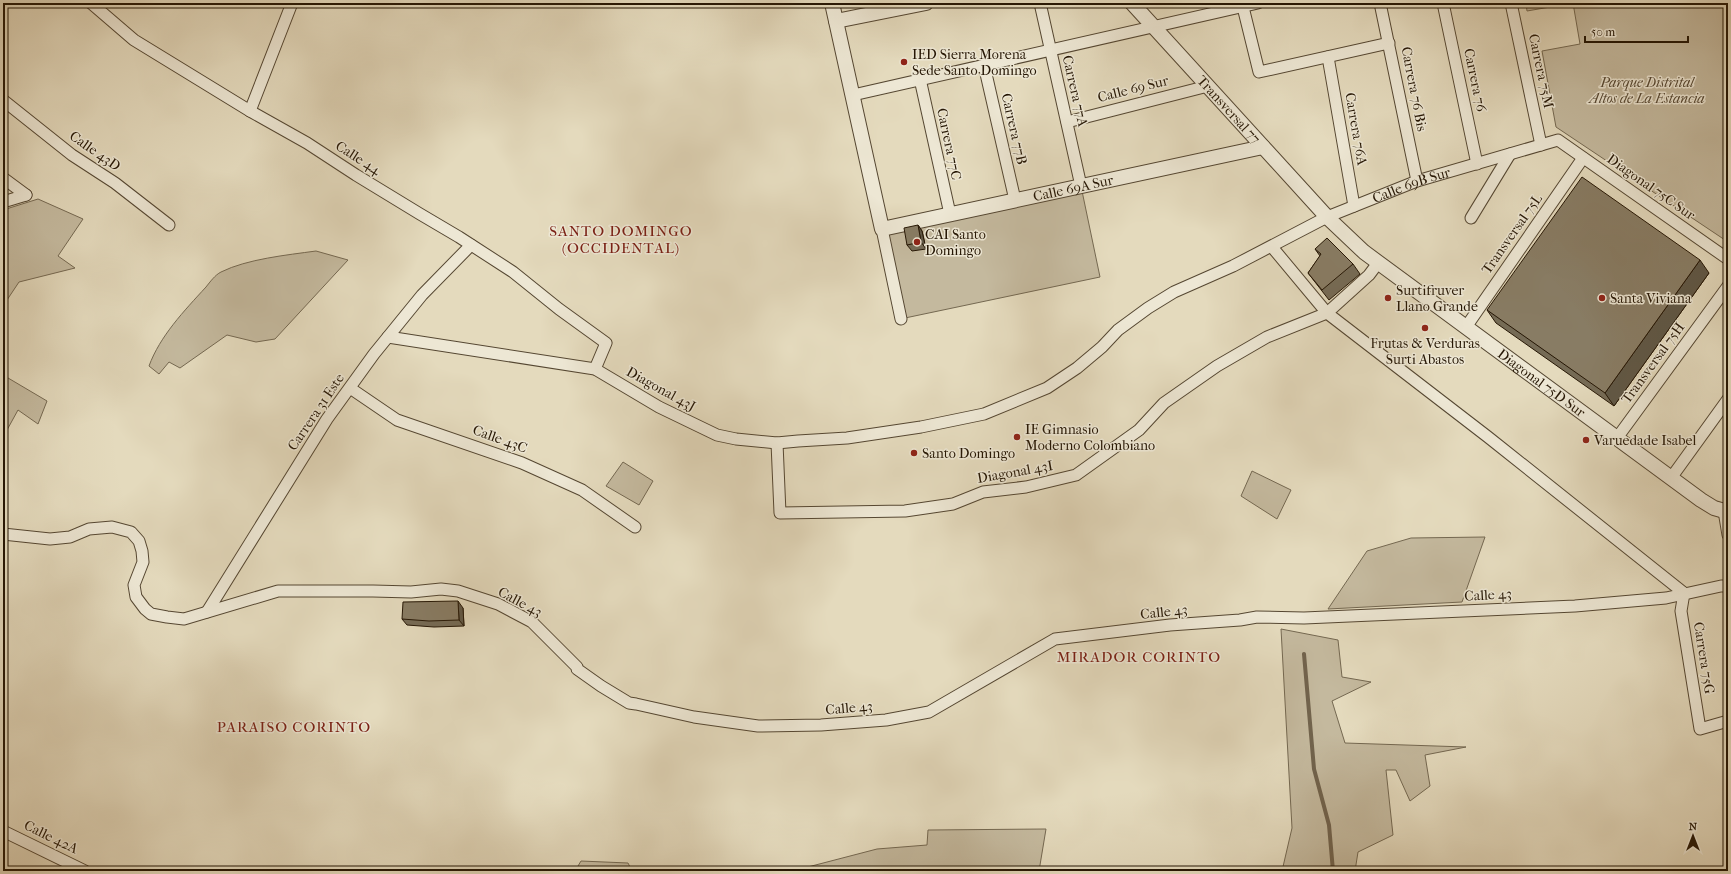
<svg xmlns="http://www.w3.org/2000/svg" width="1731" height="874" font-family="'IM FELL French Canon',serif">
<rect width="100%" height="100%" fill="#e4dabd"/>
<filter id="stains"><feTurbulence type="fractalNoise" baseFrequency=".005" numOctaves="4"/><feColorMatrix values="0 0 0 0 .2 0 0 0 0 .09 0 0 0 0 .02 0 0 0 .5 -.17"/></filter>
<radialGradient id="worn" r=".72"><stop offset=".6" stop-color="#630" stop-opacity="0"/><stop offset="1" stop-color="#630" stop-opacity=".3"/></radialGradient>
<g fill="#c4b99e" stroke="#746851">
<path d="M1526,3H1728V242L1556,127L1542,51L1580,44L1573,3L1527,11Z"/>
<path d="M1082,191L1100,277L905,318L886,232Z"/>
<path d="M38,199L83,219L58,256L75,268L19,282L3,306V210Z"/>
<path d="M316,251L348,260L275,339L256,342L227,335L180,368L169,362L159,374L149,366C160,336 184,311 206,287C210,282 215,275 221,272C247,259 287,255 316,251Z"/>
<path d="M3,375L47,401L38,424L18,410L7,430L3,429Z"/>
<path d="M623,462L653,481L639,505L606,486Z"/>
<path d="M1252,471L1291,490L1277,519L1241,496Z"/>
<path d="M1485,537L1462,602L1328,609L1367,551L1411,538Z"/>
<path d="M1281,629L1338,640L1342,677L1371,682L1332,701L1345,743L1466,747L1425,755L1430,786L1410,801L1396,770H1386L1393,835L1358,852L1355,871H1282L1292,828Z"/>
<path d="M1046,829L1039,871H776L804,868L877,849L927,845L928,830Z"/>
<path d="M581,861L628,863L632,871H575Z"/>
</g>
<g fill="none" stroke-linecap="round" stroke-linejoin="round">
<path stroke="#71634d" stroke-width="4" d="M1304,654L1314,769L1329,825L1333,871"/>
<defs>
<g id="minor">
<path d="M91,3L134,40L250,111L307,143L356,175L420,214L459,237L513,272L559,309L606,343L595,369"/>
<path d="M1040,3L1081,186"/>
<path d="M1242,3L1259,72L1389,43"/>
<path d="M1380,3L1417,181"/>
<path d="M1443,3L1477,164"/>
<path d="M1511,3L1541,145"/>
<path d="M1328,57L1354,206"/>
<path d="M984,65L1015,200"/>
<path d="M920,79L950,214"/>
<path d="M853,95L1258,3"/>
<path d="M3,100L72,155L115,183L169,225"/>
<path d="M250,111L292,3"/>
<path d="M1067,122L1208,86"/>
<path d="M3,178L26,195"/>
<path d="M3,202L26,195"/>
<path d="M1471,218L1510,154"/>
<path d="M882,229L901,319"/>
<path d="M1272,247L1327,313L1488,437L1684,593"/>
<path d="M1466,327L1583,158"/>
<path id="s1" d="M388,337L595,369L659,407L717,435L736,439L777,443L798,441L847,438L921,427L984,414L1047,388L1077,368L1102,347L1118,330L1148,308L1174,292L1233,266L1327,217L1417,181L1558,140L1728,259"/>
<path d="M350,388L397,420L522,463L582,490L635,527"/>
<path d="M1617,438L1728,286"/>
<path d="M777,443L780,513L905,511L953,504L983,492L1026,487L1076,475L1139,430L1164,403L1217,366L1267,337L1327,313L1369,275L1378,263"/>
<path d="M1671,478L1728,399"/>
<path d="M1728,507L1724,511L1728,535"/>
<path d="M3,534L50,539L70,537L89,529L112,527L131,532L139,541L142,551L143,562L134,585L136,597L145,609L151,614L167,617L184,619L278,591H373L411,592L441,589L458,591L498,604L532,622L577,667V669L601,686L629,703L636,704L694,717L758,726L821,725L886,720L929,712L1055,639L1170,625L1240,620L1257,617L1304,618L1575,606L1666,598L1721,586H1728"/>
<path d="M1684,593L1681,611L1700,729L1728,721"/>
<path d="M207,612L327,419L374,354L422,295L471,245"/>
<path d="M3,831L85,871"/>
</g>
<g id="tertiary">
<path id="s2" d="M832,3L882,229L1263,147"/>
<path id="s3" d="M1132,3L1327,217L1364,252L1701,500L1714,508L1728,512"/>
<path d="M836,21L926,3"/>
</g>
</defs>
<use href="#minor" stroke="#554732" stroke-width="13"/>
<use href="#tertiary" stroke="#554732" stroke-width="16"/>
<use href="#minor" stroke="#ede7d4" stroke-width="11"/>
<use href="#tertiary" stroke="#ede7d4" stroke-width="14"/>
</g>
<g fill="#756b56" stroke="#251604">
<path d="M918,225L922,231L926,249L912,251L907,245Z"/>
<path d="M1315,249L1353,264L1360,274L1329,300L1308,273L1320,256Z"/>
<path d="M1709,273L1614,406L1496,323L1487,310Z"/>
<path d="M463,608L464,626L434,627L407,625L402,619Z"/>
</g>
<g fill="#5f5746" stroke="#251604">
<path d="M918,225L922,231L926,249L921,242Z"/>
<path d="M1700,260L1709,273L1614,406L1605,393Z"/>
<path d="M458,601L463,608L464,626L459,620Z"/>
</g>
<g fill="#887c64" stroke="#251604">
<path d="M1582,177L1700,260L1605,393L1487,310Z"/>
<path d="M918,225L921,242L907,245L904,228Z"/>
<path d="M1327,238L1353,264L1322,290L1308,273L1321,254L1315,249Z"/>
<path d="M458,601L459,620L429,621L402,619L403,602Z"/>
</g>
<g fill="#8f2418" stroke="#ede7d4" stroke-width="1.5">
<circle cx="904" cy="62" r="4"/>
<circle cx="917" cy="242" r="4"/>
<circle cx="1388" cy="298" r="4"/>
<circle cx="1602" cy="298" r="4"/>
<circle cx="1425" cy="328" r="4"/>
<circle cx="1017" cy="437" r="4"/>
<circle cx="1586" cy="440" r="4"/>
<circle cx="914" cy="453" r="4"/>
</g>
<g text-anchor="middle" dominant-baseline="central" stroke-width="3" stroke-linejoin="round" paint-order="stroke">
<g font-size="14" fill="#251604" stroke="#ede7d4" text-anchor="start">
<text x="912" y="54">IED Sierra Morena<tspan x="912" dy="16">Sede Santo Domingo</tspan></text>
<text x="925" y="234">CAI Santo<tspan x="925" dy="16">Domingo</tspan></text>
<text x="1396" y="290">Surtifruver<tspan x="1396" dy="16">Llano Grande</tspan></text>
<text x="1610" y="298">Santa Viviana</text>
<text x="1425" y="343" text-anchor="middle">Frutas &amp; Verduras<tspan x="1425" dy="16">Surti Abastos</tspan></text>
<text x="1025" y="429">IE Gimnasio<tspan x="1025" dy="16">Moderno Colombiano</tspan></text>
<text x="1594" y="440">Varuedade Isabel</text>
<text x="922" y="453">Santo Domingo</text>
</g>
<g font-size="14" fill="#251604" stroke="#ede7d4">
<text transform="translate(1541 71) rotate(78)">Carrera 75M</text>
<text transform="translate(1475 80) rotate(78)">Carrera 76</text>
<text transform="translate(1133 89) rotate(-14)">Calle 69 Sur</text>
<text transform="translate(1414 89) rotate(79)">Carrera 76 Bis</text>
<text transform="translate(1075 91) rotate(77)">Carrera 77A</text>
<text stroke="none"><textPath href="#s3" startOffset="144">Transversal 77</textPath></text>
<text transform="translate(1014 129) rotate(77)">Carrera 77B</text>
<text transform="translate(1356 129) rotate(80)">Carrera 76A</text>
<text transform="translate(949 144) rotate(78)">Carrera 77C</text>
<text transform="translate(95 151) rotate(35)">Calle 43D</text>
<text transform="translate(358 158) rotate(33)">Calle 44</text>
<text stroke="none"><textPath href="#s1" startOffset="1107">Calle 69B Sur</textPath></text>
<text transform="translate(1651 187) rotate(35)">Diagonal 75C Sur</text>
<text stroke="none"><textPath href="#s2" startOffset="427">Calle 69A Sur</textPath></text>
<text transform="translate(1512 234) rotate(-55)">Transversal 75L</text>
<text transform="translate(1653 363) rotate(-54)">Transversal 75H</text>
<text stroke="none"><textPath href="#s3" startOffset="561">Diagonal 75D Sur</textPath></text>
<text transform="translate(661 389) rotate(29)">Diagonal 43J</text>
<text transform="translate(316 412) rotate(-56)">Carrera 31 Este</text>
<text transform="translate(500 439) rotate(20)">Calle 43C</text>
<text transform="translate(1015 472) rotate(-10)">Diagonal 43I</text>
<text transform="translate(1488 595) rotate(-3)">Calle 43</text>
<text transform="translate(520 602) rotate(28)">Calle 43</text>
<text transform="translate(1164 612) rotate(-6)">Calle 43</text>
<text transform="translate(1704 658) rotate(81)">Carrera 75G</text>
<text transform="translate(849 708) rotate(-5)">Calle 43</text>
<text transform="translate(51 837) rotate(26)">Calle 42A</text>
</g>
<g font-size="14" font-style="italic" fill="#554732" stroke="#ede7d4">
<text x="1647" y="82">Parque Distrital<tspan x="1647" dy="16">Altos de La Estancia</tspan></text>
</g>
<g font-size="15" letter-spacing="1" fill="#7a1f14" stroke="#ede7d4">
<text x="621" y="231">SANTO DOMINGO<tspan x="621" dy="17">(OCCIDENTAL)</tspan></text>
<text x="1139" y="657">MIRADOR CORINTO</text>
<text x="294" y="727">PARAISO CORINTO</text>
</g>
</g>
<rect width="1731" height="874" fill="none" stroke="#e4dabd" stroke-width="16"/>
<rect x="4" y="4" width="1723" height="866" fill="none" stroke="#251604" stroke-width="2"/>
<rect x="8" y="8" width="1715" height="858" fill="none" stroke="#251604"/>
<g transform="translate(1693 836)" stroke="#ede7d4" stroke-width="3" paint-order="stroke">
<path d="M0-3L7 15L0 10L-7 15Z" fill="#251604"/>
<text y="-6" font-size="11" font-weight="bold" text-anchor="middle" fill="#251604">N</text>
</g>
<path d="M1585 36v6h103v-6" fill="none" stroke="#251604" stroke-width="2"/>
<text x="1591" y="36" font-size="12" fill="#251604" stroke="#ede7d4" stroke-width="3" paint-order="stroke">50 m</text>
<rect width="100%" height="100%" filter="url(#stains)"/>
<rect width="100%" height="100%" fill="url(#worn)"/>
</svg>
